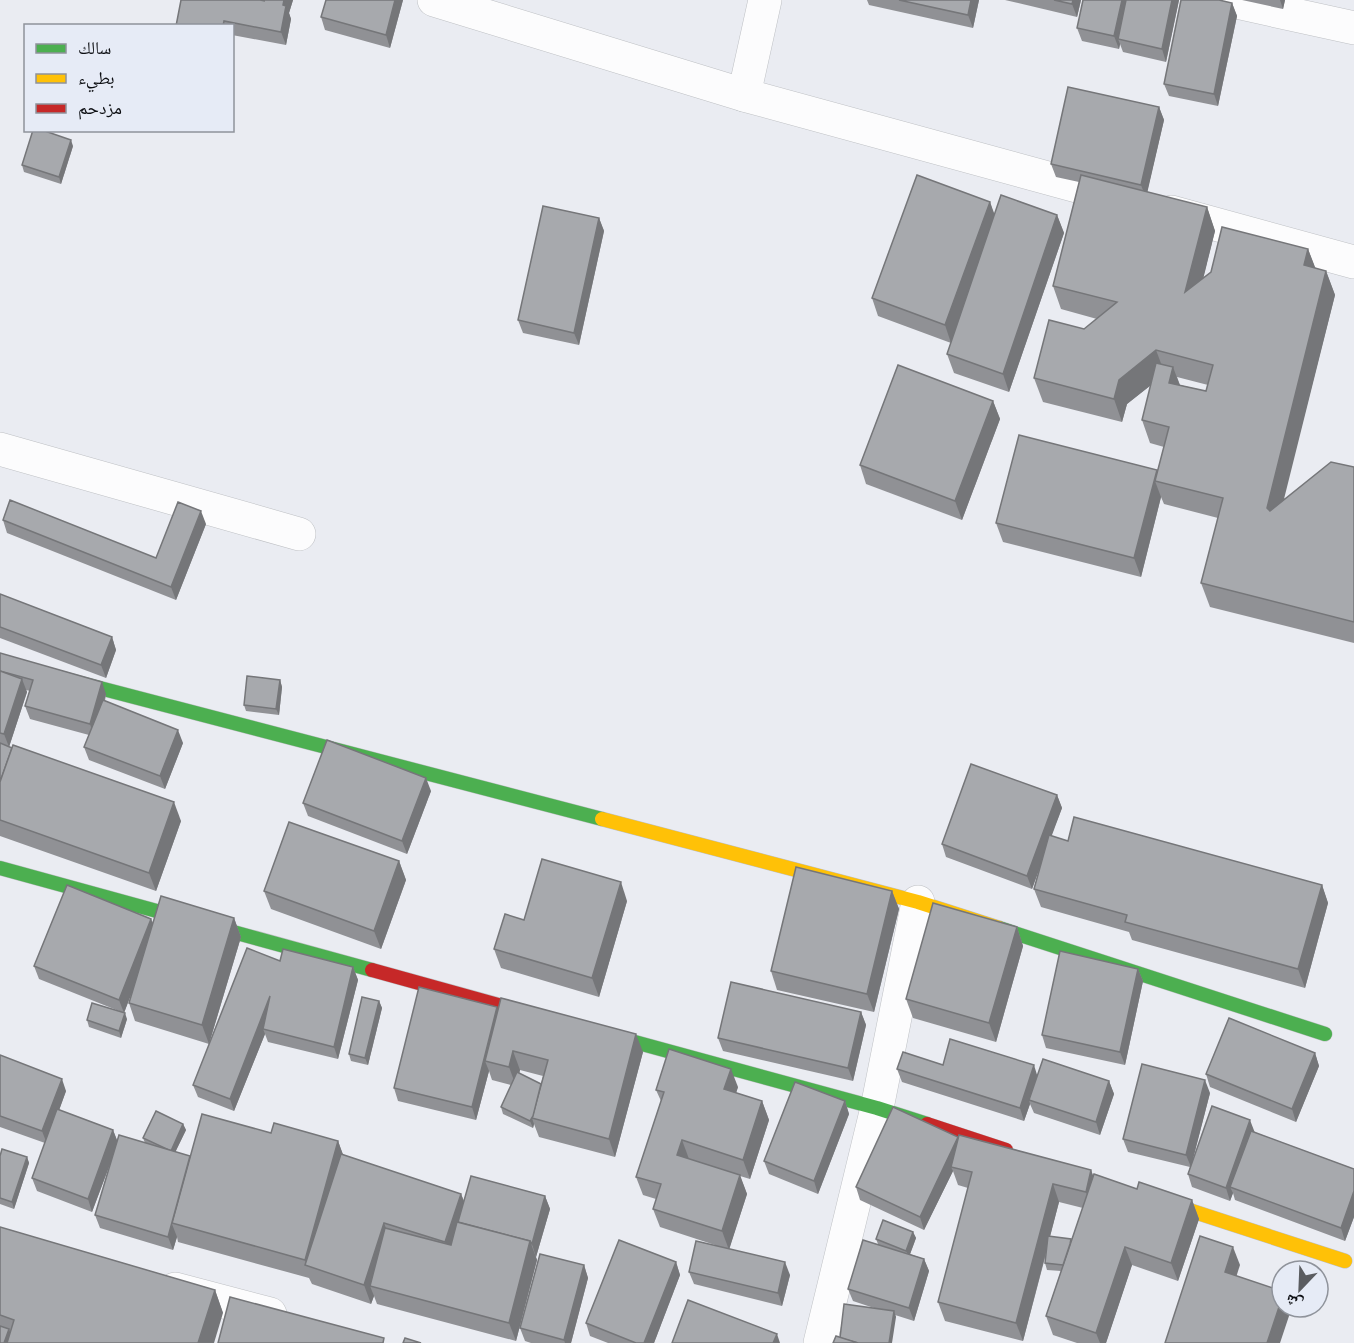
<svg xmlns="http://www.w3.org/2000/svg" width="1354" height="1343" font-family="Karla,'Noto Naskh Arabic',sans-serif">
<rect width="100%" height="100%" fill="#eaecf2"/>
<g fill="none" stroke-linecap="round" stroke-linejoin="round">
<defs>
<g id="street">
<path d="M434,0L744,95L1121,198"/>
<path d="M1227,0L1354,28"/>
<path d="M744,95L765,0"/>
<path d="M1171,212L1354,262"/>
<path d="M0,449L299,534"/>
<path d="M175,1289L270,1314"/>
<path d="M820,1343L877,1108L918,902"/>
</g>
<g id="fast">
<path d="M0,662L602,819"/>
<path d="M0,868L372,970"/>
<path d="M999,928L1325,1034"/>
<path d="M598,1032L877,1108L927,1124"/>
</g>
<g id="slow">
<path d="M602,819L918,902L999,928"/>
<path d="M1155,1199L1345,1261"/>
</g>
<g id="jam">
<path d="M372,970L542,1017"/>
<path d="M927,1124L1006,1150"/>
</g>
</defs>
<use href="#street" stroke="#bec0c4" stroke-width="34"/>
<use href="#fast" stroke="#bec0c4" stroke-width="15"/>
<use href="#slow" stroke="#bec0c4" stroke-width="15"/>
<use href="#jam" stroke="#bec0c4" stroke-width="15"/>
<use href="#street" stroke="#fcfcfd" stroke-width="33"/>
<use href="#fast" stroke="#4caf50" stroke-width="14"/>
<use href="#slow" stroke="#ffc107" stroke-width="14"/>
<use href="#jam" stroke="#c62828" stroke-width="14"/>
</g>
<g fill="#909195" fill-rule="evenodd">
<path d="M181,0H293L289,13L291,19L286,45L232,35V26H176Z"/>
<path d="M403,0L390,48L325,30L321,17Z"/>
<path d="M867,0H979L973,28L869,5Z"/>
<path d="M1005,0H1081L1077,17Z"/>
<path d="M1083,0H1179L1166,62L1123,52L1120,44L1119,49L1082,41L1077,28Z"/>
<path d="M1242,0H1285L1283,9Z"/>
<path d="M1232,3L1237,16L1218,106L1169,96L1164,84Z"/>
<path d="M1159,107L1164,120L1147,192L1207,207L1215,231L1203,278L1308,249L1315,268L1326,271L1335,295L1283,499L1354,467V643L1210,607L1201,583L1218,518L1164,504L1161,497L1141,577L1003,542L996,523L1157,472L1164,447L1150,443L1142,420L1151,385L1127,404L1122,422L1043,402L1034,378L1097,319L1061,309L1053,286L1079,182L1056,177L1051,164ZM1177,377L1208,385L1206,391L1180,385Z"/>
<path d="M73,146L61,184L24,172L22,165Z"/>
<path d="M990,202L994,215H1057L1064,233L1009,392L954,373L947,354L951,343L878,316L872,298Z"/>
<path d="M599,218L604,231L579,345L523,333L518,320Z"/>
<path d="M993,401L1000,419L962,520L866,484L860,465Z"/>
<path d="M3,520L156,558L206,524L176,600L7,533Z"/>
<path d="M0,594L112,637L116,650L106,678L0,638Z"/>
<path d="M0,653L106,694L105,701L183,743L165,789L89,760L84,747L89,735L30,719L25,706L30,691L26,690L27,692L9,747L181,821L156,891L0,836Z"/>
<path d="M280,680L282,687L279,715L246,711L244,705Z"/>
<path d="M431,791L407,854L308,816L303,803Z"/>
<path d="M1057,795L1062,808L1051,836L1068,841L1322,885L1328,903L1305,988L1132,940L1129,932L1041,907L1034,889L1041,863L1032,889L946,857L942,844Z"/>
<path d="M399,861L406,880L381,949L271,909L264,891Z"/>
<path d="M892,891L899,909L874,1012L777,990L771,971Z"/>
<path d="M627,901L599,997L501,968L494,949L524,920Z"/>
<path d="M234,918L241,937L209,1044L135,1021L129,1003L131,993L124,1013L39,979L34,966L151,919L153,923Z"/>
<path d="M1017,927L1023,946L996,1042L913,1018L906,999Z"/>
<path d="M280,961L353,967L358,980L338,1059L268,1042L265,1034L234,1111L198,1097L193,1085Z"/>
<path d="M1138,969L1143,981L1125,1065L1046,1048L1042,1035Z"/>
<path d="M379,1001L382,1008L368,1065L351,1061L349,1054Z"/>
<path d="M498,1010L643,1052L615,1157L539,1137L534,1124L533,1128L503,1114L501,1107L511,1085L492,1080L489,1071L476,1120L398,1101L394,1088ZM520,1070L543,1076L541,1084L519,1073Z"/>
<path d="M861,1012L866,1025L853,1081L723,1051L718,1038Z"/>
<path d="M127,1019L121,1038L89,1027L87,1020Z"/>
<path d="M1315,1053L1319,1066L1296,1122L1210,1087L1206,1074Z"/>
<path d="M0,1055L66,1091L59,1110L113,1130L117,1140L145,1143L143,1138L183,1124L186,1130L175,1152L190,1156L271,1133L338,1141L343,1155L461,1194L464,1201L545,1196L550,1209L536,1257L537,1260L516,1341L377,1304L374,1296L371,1304L312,1284L309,1278L178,1242L177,1237L173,1250L100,1228L95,1215L110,1164L92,1212L37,1191L32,1178L45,1143L0,1127Z"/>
<path d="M943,1065L1037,1075L1109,1081L1114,1094L1100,1135L1034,1113L1030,1104L1024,1121L902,1082L897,1069Z"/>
<path d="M738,1087L736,1093L762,1101L769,1120L750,1179L740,1176L747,1194L729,1249L790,1275L782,1306L694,1284L689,1272L715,1245L660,1227L653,1209L656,1199L643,1195L636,1177L661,1101L656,1090Z"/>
<path d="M1210,1093L1193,1158L1254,1132L1354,1169V1217L1345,1241L1235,1200L1233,1193L1230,1201L1192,1187L1188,1174L1190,1167L1128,1152L1123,1139Z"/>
<path d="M845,1101L849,1114L818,1194L769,1174L764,1161Z"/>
<path d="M958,1137L959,1139L1091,1170L1093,1176L1137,1189L1192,1200L1199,1219L1178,1281L1132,1265L1106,1343H1077L1053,1335L1046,1316L1061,1271L1047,1270L1045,1263L1046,1254L1023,1341L945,1321L938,1302L968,1188L958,1185L953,1171L924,1230L860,1200L856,1187ZM1059,1202L1083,1208L1072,1240L1050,1236Z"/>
<path d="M0,1156L27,1157L29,1163L14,1209L0,1204Z"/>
<path d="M0,1227L215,1290L223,1313L0,1343Z"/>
<path d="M913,1232L916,1238L910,1254L924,1259L929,1271L914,1321L895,1315L896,1317L840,1338L874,1308L853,1301L848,1289L878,1244L876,1239Z"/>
<path d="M676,1262L680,1275L654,1343H608L590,1336L586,1323Z"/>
<path d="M584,1265L588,1278L571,1343H531L525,1341L520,1328Z"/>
</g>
<g fill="#757679">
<path d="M284,0H293L289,13L291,19L286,45L281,32L283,5Z"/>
<path d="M395,0H403L390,48L386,35Z"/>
<path d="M971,0H979L973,28L968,15Z"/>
<path d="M1073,0H1081L1077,17L1072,4Z"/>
<path d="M1122,0H1129L1118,39L1120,44L1119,49L1114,36Z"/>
<path d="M1172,0H1179L1166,62L1162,49Z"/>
<path d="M1280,0H1285L1283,9Z"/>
<path d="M1232,3L1237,16L1218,106L1214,94Z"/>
<path d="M1159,107L1164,120L1146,198L1141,185Z"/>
<path d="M71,140L73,146L61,184L59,177Z"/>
<path d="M990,202L997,221L951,343L945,325Z"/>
<path d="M1207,207L1215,231L1194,316L1185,292Z"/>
<path d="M1057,215L1064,233L1009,392L1003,374Z"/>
<path d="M599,218L604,231L579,345L574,333Z"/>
<path d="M1308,249L1317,272L1304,265Z"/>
<path d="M1326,271L1335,295L1276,531L1267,508Z"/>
<path d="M1156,350L1165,374L1127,404L1122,422L1114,399L1119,380Z"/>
<path d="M1173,367L1182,391L1169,383Z"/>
<path d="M993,401L1000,419L962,520L955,501Z"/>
<path d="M1157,470L1161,482L1155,481L1161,497L1141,577L1134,558Z"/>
<path d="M201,511L206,524L176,600L171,587Z"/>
<path d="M112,637L116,650L106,678L101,665Z"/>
<path d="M22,679L27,692L9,747L4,734Z"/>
<path d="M280,680L282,687L279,715L276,709Z"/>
<path d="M102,682L106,694L94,737L90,724Z"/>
<path d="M178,730L183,743L165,789L160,776Z"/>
<path d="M426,778L431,791L407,854L402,841Z"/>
<path d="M1057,795L1062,808L1032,889L1027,876Z"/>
<path d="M174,802L181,821L156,891L149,873Z"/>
<path d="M399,861L406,880L381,949L374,931Z"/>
<path d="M621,882L627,901L599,997L592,978Z"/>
<path d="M1322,885L1328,903L1305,988L1298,969Z"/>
<path d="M892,891L899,909L874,1012L867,994Z"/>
<path d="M234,918L241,937L209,1044L202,1025Z"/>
<path d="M151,919L156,931L124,1013L119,1000Z"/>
<path d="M1017,927L1023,946L996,1042L989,1023Z"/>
<path d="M353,967L358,980L338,1059L334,1047Z"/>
<path d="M1138,969L1143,981L1125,1065L1120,1052Z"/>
<path d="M270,996L263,1029L265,1034L234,1111L230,1099Z"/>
<path d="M379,1001L382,1008L368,1065L365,1058Z"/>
<path d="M497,1007L502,1020L485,1061L489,1071L476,1120L472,1107Z"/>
<path d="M861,1012L866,1025L853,1081L848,1068Z"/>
<path d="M125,1013L127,1019L121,1038L119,1031Z"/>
<path d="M636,1034L643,1052L615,1157L609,1139Z"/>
<path d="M513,1051L520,1070L516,1086L509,1067Z"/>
<path d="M1315,1053L1319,1066L1296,1122L1292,1109Z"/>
<path d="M1034,1065L1038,1078L1029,1100L1030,1104L1024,1121L1020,1108Z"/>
<path d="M731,1069L738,1087L731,1108L724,1089Z"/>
<path d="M62,1079L66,1091L47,1144L42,1131Z"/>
<path d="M1205,1080L1210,1093L1191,1167L1186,1155Z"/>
<path d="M1109,1081L1114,1094L1100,1135L1096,1122Z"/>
<path d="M547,1086L532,1118L534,1124L533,1128L530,1121Z"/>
<path d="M762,1101L769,1120L750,1179L743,1160Z"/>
<path d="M845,1101L849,1114L818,1194L814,1181Z"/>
<path d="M1250,1120L1255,1133L1230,1187L1233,1193L1230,1201L1226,1188Z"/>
<path d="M183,1124L186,1130L173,1157L171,1151Z"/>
<path d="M113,1130L118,1143L92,1212L88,1199Z"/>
<path d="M958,1137L963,1150L951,1167L953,1171L924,1230L920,1217Z"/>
<path d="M682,1140L689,1159L677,1155Z"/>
<path d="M338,1141L345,1160L307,1266L305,1260Z"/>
<path d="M27,1157L29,1163L14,1209L12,1202Z"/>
<path d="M1091,1170L1098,1189L1093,1211L1086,1192Z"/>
<path d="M740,1175L747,1194L729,1250L722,1231Z"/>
<path d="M1053,1184L1059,1202L1023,1341L1016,1323Z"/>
<path d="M1354,1191V1217L1345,1241L1341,1228Z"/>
<path d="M461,1194L468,1212L452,1261L445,1242Z"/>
<path d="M545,1196L550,1209L536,1257L532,1244Z"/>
<path d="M1192,1200L1199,1219L1178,1281L1171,1263Z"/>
<path d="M384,1223L391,1241L370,1286L374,1296L371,1304L364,1285Z"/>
<path d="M172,1224L177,1237L173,1250L168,1237Z"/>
<path d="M913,1232L916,1238L909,1257L906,1251Z"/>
<path d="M530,1241L537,1260L516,1341L509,1323Z"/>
<path d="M1125,1247L1132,1265L1106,1343H1100L1096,1333Z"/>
<path d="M1233,1247L1240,1265L1232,1290L1225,1272Z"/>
<path d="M924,1259L929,1271L914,1321L909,1308Z"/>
<path d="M676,1262L680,1275L654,1343H644Z"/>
<path d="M785,1262L790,1275L782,1306L778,1293Z"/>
<path d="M584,1265L588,1278L571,1343H565L564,1340Z"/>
<path d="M215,1290L223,1313L214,1343H198Z"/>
<path d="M1282,1298V1307H1290L1291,1310L1280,1343H1267Z"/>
<path d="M894,1311L896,1317L892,1343H889Z"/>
<path d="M9,1329L13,1342V1343H4Z"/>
<path d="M777,1334L780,1343H773Z"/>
</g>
<g fill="#a7a9ad" stroke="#757679" stroke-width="1.5">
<path d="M181,0H260L265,1L262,0H284L283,5L286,6L281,32L224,21L223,26H176Z"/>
<path d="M326,0H395L386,35L321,17Z"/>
<path d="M899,0H971L968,15Z"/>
<path d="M1054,0H1073L1072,4Z"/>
<path d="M1083,0H1122L1114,36L1077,28Z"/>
<path d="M1126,0H1172L1162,49L1118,39Z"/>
<path d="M1181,0H1219L1232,3L1214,94L1164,84Z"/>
<path d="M1068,87L1159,107L1141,185L1051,164Z"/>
<path d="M33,130H42L71,140L59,177L22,165Z"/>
<path d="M917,175L990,202L945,325L872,298Z"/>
<path d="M1081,175L1207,207L1185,292L1211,272L1222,227L1308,249L1304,265L1326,271L1267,508L1270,511L1331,462L1354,467V622L1201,583L1223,498L1155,481L1169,427L1142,420L1156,363L1173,367L1169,383L1206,391L1213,365L1156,350L1119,380L1114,399L1034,378L1049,320L1084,329L1117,302L1053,286Z"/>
<path d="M1001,195L1057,215L1003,374L947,354Z"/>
<path d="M543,206L599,218L574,333L518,320Z"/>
<path d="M898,365L993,401L955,501L860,465Z"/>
<path d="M1019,435L1157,470L1134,558L996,523Z"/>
<path d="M10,500L156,558L178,502L201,511L171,587L3,520Z"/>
<path d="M0,594L112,637L101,665L0,627Z"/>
<path d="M0,653L102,682L90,724L25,706L33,680L0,671Z"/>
<path d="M0,671L22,679L4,734L0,733Z"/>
<path d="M247,676L280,680L276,709L244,705Z"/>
<path d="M103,700L178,730L160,776L84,747Z"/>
<path d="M327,740L426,778L402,841L303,803Z"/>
<path d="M0,743L12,748L0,782Z"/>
<path d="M13,745L174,802L149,873L0,820V782Z"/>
<path d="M971,764L1057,795L1027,876L942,844Z"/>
<path d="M1074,817L1322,885L1298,969L1125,922L1127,915L1034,889L1049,835L1068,841Z"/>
<path d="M289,822L399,861L374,931L264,891Z"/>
<path d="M542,859L621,882L592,978L494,949L505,914L524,920Z"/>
<path d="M796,867L892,891L867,994L771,971Z"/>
<path d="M67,885L151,919L119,1000L34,966Z"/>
<path d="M161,896L234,918L202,1025L129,1003Z"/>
<path d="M933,903L1017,927L989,1023L906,999Z"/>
<path d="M247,948L280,961L283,949L353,967L334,1047L263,1029L270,996L230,1099L193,1085Z"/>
<path d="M1060,951L1138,969L1120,1052L1042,1035Z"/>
<path d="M731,982L861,1012L848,1068L718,1038Z"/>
<path d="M419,987L497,1007L472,1107L394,1088Z"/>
<path d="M362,997L379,1001L365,1058L349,1054Z"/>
<path d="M501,998L636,1034L609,1139L532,1118L548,1060L513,1051L509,1067L485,1061Z"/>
<path d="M92,1003L125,1013L119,1031L87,1020Z"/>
<path d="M1229,1018L1315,1053L1292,1109L1206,1074Z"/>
<path d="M950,1039L1034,1065L1020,1108L897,1069L903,1052L943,1065Z"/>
<path d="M669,1049L731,1069L724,1089L762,1101L743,1160L682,1140L677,1155L740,1175L722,1231L653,1209L661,1184L636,1177L664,1092L656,1090Z"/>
<path d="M0,1055L62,1079L42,1131L0,1116Z"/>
<path d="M1043,1059L1109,1081L1096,1122L1029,1100Z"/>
<path d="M1142,1064L1205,1080L1186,1155L1123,1139Z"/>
<path d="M517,1072L541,1084L533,1116L530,1121L501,1107Z"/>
<path d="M795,1082L845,1101L814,1181L764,1161Z"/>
<path d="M1212,1106L1250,1120L1226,1188L1188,1174Z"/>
<path d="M893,1107L958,1137L920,1217L856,1187Z"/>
<path d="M57,1109L113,1130L88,1199L32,1178Z"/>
<path d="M156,1111L183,1124L171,1151L143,1138Z"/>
<path d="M202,1114L271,1133L274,1123L338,1141L305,1260L172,1223Z"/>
<path d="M1251,1131L1354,1169V1191L1341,1228L1230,1187Z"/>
<path d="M119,1135L190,1156L168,1237L95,1215Z"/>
<path d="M959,1135L1091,1170L1086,1192L1053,1184L1016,1323L938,1302L972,1172L951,1167Z"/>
<path d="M2,1149L27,1157L12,1202L0,1198V1156Z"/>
<path d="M341,1154L461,1194L445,1242L384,1223L364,1285L305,1265Z"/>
<path d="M1094,1174L1137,1189L1139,1182L1192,1200L1171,1263L1125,1247L1096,1333L1046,1316Z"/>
<path d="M471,1176L545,1196L532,1244L530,1241L458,1222Z"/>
<path d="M883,1220L913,1232L906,1251L876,1239Z"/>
<path d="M457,1222L530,1241L509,1323L370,1286L385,1228L451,1245Z"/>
<path d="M0,1227L215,1290L198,1343H7L14,1320L0,1315Z"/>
<path d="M1048,1236L1071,1239L1070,1244L1063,1265L1045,1263Z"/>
<path d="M1200,1236L1233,1247L1225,1272L1282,1291V1298L1267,1343H1165Z"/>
<path d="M619,1240L676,1262L644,1343H636L586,1323Z"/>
<path d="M863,1240L924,1259L909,1308L848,1289Z"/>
<path d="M696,1241L785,1262L778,1293L689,1272Z"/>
<path d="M540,1254L584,1265L564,1340L520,1328Z"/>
<path d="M230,1297L384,1338L383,1343H218Z"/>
<path d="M688,1300L777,1334L773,1343H672Z"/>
<path d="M844,1304L894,1311L889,1343H858L840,1338Z"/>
<path d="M0,1326L9,1329L4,1343H0Z"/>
<path d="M836,1336L858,1343H833Z"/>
<path d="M405,1338L421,1343H403Z"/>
</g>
<rect x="24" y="24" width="210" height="108" fill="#e6ebf6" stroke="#8f939b" stroke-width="1.5"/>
<rect x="36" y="44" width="30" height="9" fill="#4caf50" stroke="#8f939b" stroke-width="1.5"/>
<text x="78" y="54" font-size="18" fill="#0c0e12">سالك</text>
<rect x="36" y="74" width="30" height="9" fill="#ffc107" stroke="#8f939b" stroke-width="1.5"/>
<text x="78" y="84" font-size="18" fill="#0c0e12">بطيء</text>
<rect x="36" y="104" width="30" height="9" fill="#c62828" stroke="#8f939b" stroke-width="1.5"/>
<text x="78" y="114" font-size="18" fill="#0c0e12">مزدحم</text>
<g transform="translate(1300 1289) rotate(203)"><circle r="28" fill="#e6ebf6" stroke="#8f939b" stroke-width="1.5"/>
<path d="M0-4.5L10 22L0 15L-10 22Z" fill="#5a5c60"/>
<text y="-9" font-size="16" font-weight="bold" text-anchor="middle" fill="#0c0e12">ش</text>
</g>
</svg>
